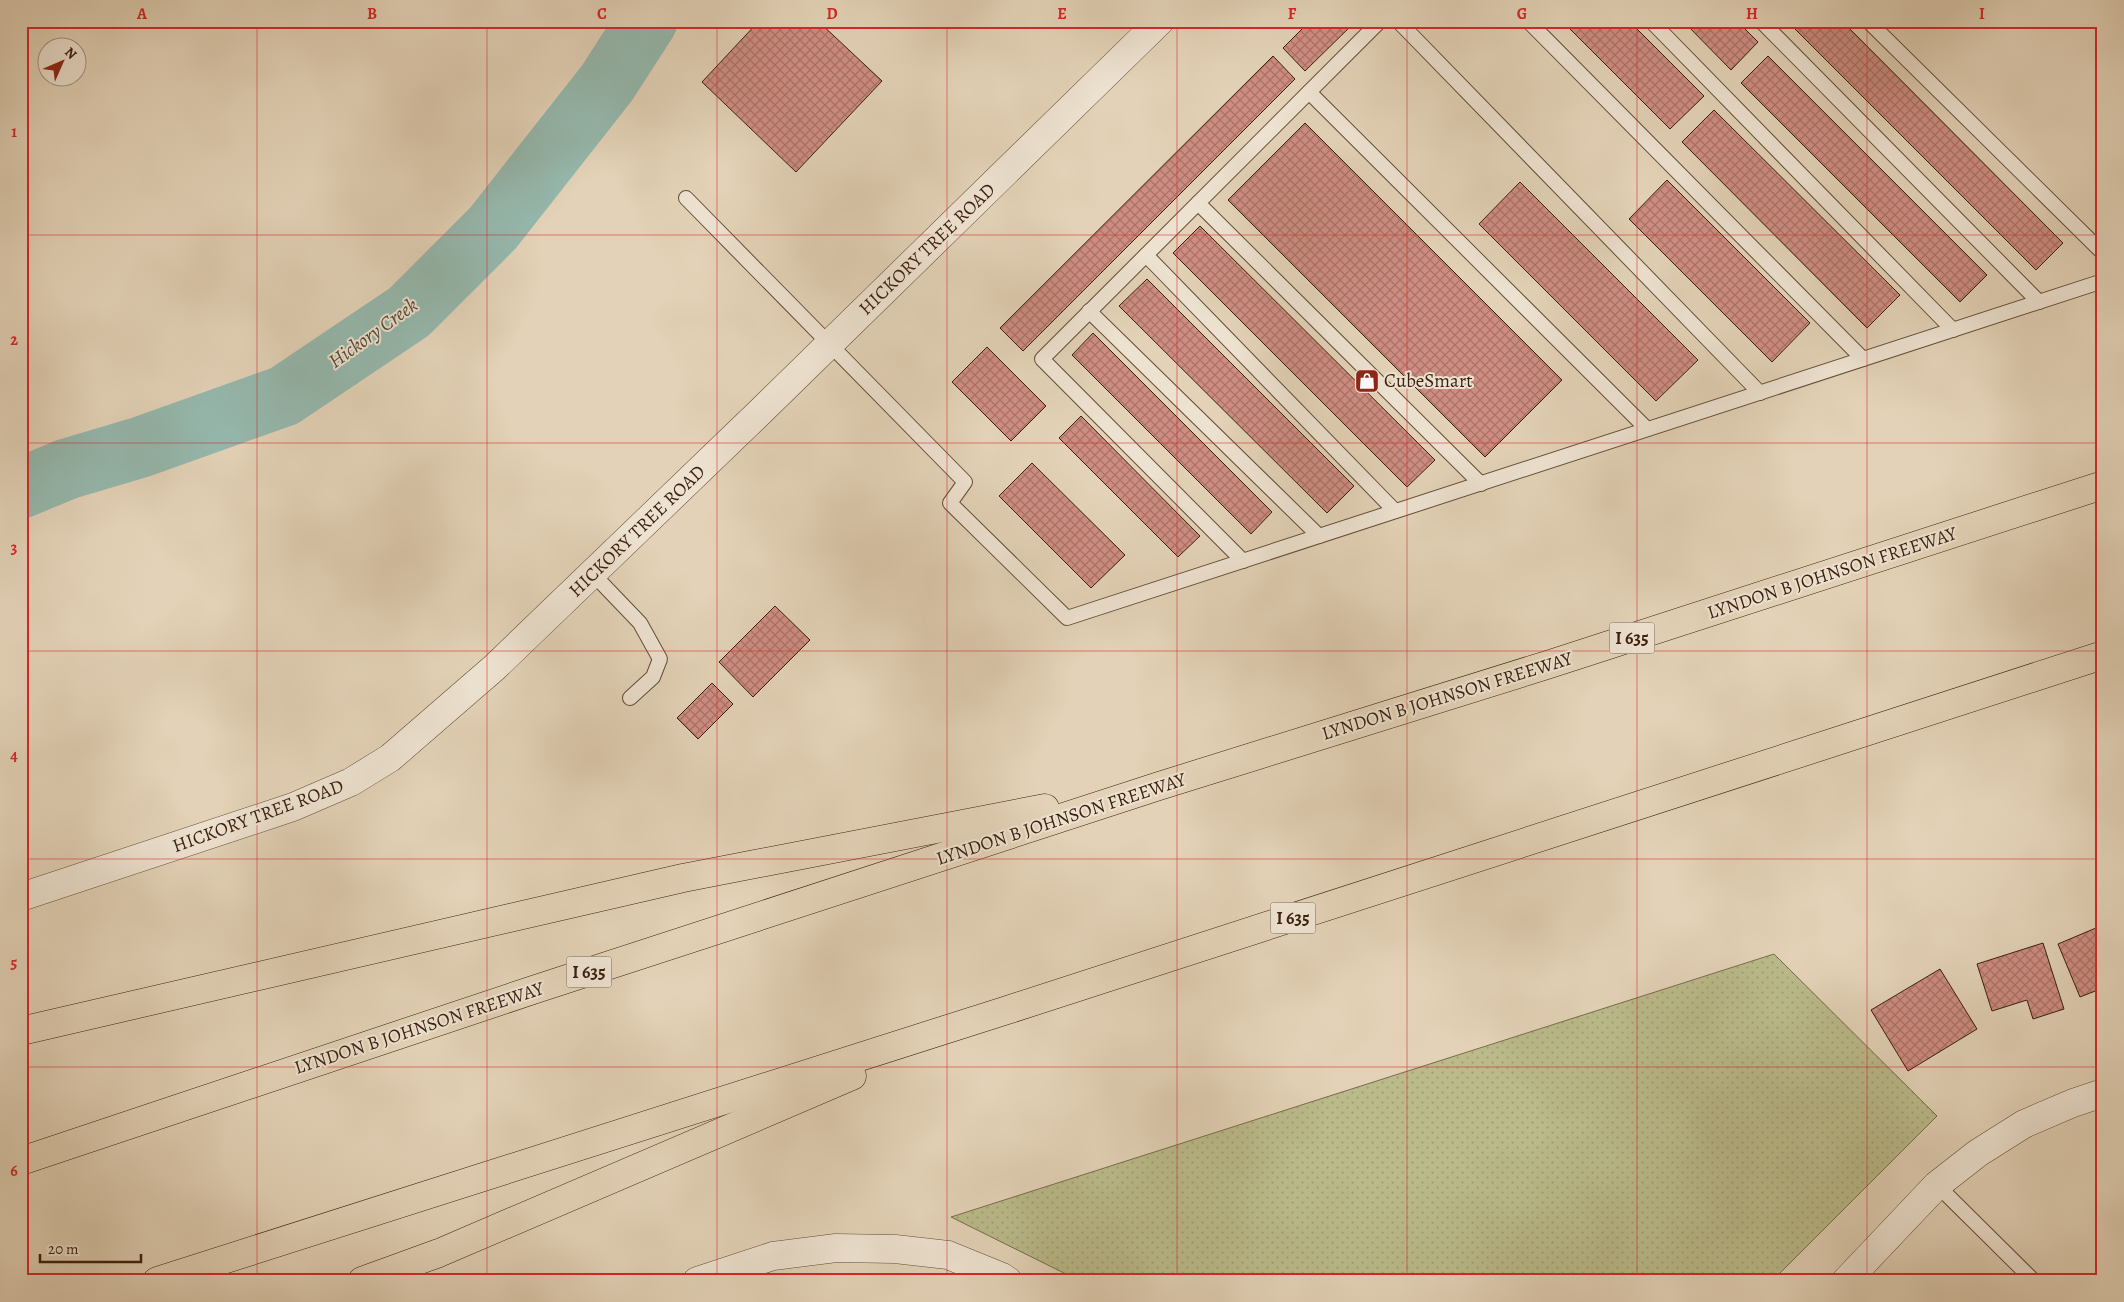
<svg xmlns="http://www.w3.org/2000/svg" width="2124" height="1302" font-family="Alegreya,serif">
<defs>
<pattern id="grass-dots" width="8" height="8" patternUnits="userSpaceOnUse" patternTransform="scale(1.25)"><rect width="8" height="8" fill="#baba8a"/><path d="M2 2h.1M6 6h.1" fill="none" stroke="#a19f76" stroke-width="1.8" stroke-linecap="round"/></pattern>
<pattern id="building-cross-hatch" width="8" height="8" patternUnits="userSpaceOnUse" patternTransform="scale(1.25)"><rect width="8" height="8" fill="#cf8d82"/><path d="M0 0l8 8M0 8l8-8" fill="none" stroke="#a97369"/></pattern>
</defs>
<rect width="100%" height="100%" fill="#e3d2b7"/>
<filter id="stains"><feTurbulence type="fractalNoise" baseFrequency=".004" numOctaves="4"/><feColorMatrix values="0 0 0 0 .2 0 0 0 0 .09 0 0 0 0 .02 0 0 0 .5 -.17"/></filter>
<radialGradient id="worn" r=".72"><stop offset=".6" stop-color="#630" stop-opacity="0"/><stop offset="1" stop-color="#630" stop-opacity=".3"/></radialGradient>
<path fill="url(#grass-dots)" stroke="#7a6c4c" d="M1774,954L1937,1116L1772,1281H1080L951,1217Z"/>
<g fill="none" stroke-linecap="round" stroke-linejoin="round">
<path stroke="#95b8ad" stroke-width="61" d="M21,488L67,469L141,447L284,396L409,312L493,228L607,83L647,21"/>
</g>
<g fill="url(#building-cross-hatch)" stroke="#3b1f0e">
<path d="M759,21H818L882,81L796,172L702,82Z"/>
<path d="M1310,21H1356L1305,71L1283,48Z"/>
<path d="M1562,21H1629L1704,96L1670,129Z"/>
<path d="M1683,21H1737L1758,42L1731,70Z"/>
<path d="M1803,21H1842L2063,243L2036,270L1795,29Z"/>
<path d="M1273,56L1295,79L1023,351L1000,328Z"/>
<path d="M1768,56L1987,275L1960,302L1741,83Z"/>
<path d="M1714,110L1900,295L1867,328L1682,142Z"/>
<path d="M1305,123L1562,380L1485,457L1228,200Z"/>
<path d="M1667,180L1810,323L1772,362L1629,219Z"/>
<path d="M1520,182L1698,360L1656,401L1479,224Z"/>
<path d="M1200,226L1435,460L1407,487L1173,253Z"/>
<path d="M1147,279L1354,486L1327,513L1119,306Z"/>
<path d="M1093,333L1272,512L1251,534L1072,355Z"/>
<path d="M987,347L1046,406L1011,441L952,382Z"/>
<path d="M1081,416L1200,536L1178,557L1059,438Z"/>
<path d="M1032,463L1125,555L1091,588L999,496Z"/>
<path d="M775,606L810,640L753,697L719,662Z"/>
<path d="M712,683L733,704L698,739L677,718Z"/>
<path d="M2103,925V988L2080,997L2058,944Z"/>
<path d="M2043,943L2064,1009L2033,1019L2027,1000L1992,1011L1977,964Z"/>
<path d="M1940,969L1977,1029L1908,1071L1871,1010Z"/>
</g>
<g fill="none" stroke-linecap="round" stroke-linejoin="round">
<defs>
<g id="service">
<path d="M1398,21L1760,393"/>
<path d="M1528,21L1863,359"/>
<path d="M1651,21L1953,330"/>
<path d="M1761,21L2039,302"/>
<path d="M1868,21L2103,253"/>
<path d="M1309,92L1647,429"/>
<path d="M686,198L965,482L950,503L1067,618L2103,281"/>
<path d="M1198,203L1481,484"/>
<path d="M1146,255L1395,511"/>
<path d="M1089,311L1319,536"/>
<path d="M1243,561L1042,359L1380,21"/>
<path d="M593,574L640,623L660,659L653,677L630,698"/>
<path d="M1937,1185L2034,1281"/>
</g>
<g id="minor">
<path d="M697,1281L773,1256L836,1248L895,1249L948,1255L1002,1277L1008,1281"/>
<path d="M1846,1281L1937,1185L1978,1153L2024,1124L2073,1103L2103,1093"/>
</g>
<path id="tertiary" d="M21,897L293,807L351,782L390,758L495,667L760,412L1160,21"/>
<g id="motorway">
<path d="M21,1031L683,878L1045,808"/>
<path d="M21,1161L536,989L1159,786L1547,665L2103,485"/>
<path d="M157,1281L1001,1012L2103,655"/>
<path d="M362,1281L439,1253L852,1076"/>
</g>
</defs>
<use href="#service" stroke="#654c38" stroke-width="16"/>
<use href="#minor" stroke="#654c38" stroke-width="29"/>
<use href="#tertiary" stroke="#654c38" stroke-width="29"/>
<use href="#motorway" stroke="#3b1f0e" stroke-width="29"/>
<use href="#service" stroke="#ede2d0" stroke-width="14"/>
<use href="#minor" stroke="#ede2d0" stroke-width="28"/>
<use href="#tertiary" stroke="#ede2d0" stroke-width="28"/>
<use href="#motorway" stroke="#e3d2b7" stroke-width="28"/>
</g>
<path fill="none" stroke="#d62828" stroke-width="1" stroke-opacity="0.55" d="M257,21V1281M487,21V1281M717,21V1281M947,21V1281M1177,21V1281M1407,21V1281M1637,21V1281M1867,21V1281M21,235H2103M21,443H2103M21,651H2103M21,859H2103M21,1067H2103"/>
<defs>
<symbol id="shop-square" viewBox="-11 -11 22 22"><rect x="-9" y="-9" width="18" height="18" rx="4" fill="#8f2418" stroke="#ede2d0"/><path d="M-5-2.5h2.3a2.7 3.5 0 0 1 5.4 0H5L5.5 6h-11ZM-1.5-2.5h3a1.5 2.3 0 0 0-3 0Z" fill="#fff"/></symbol>
</defs>
<g fill-rule="evenodd">
<use href="#shop-square" x="1353" y="367" width="28" height="28"/>
</g>
<g text-anchor="middle" dominant-baseline="central" stroke-width="4" stroke-linejoin="round" paint-order="stroke">
<g fill="#ede2d0" stroke="#705a48" stroke-width="1">
<rect x="1609.5" y="622.5" width="45" height="31" rx="4"/>
<rect x="1270.5" y="902.5" width="45" height="31" rx="4"/>
<rect x="566.5" y="956.5" width="45" height="31" rx="4"/>
</g>
<g font-size="18" font-weight="bold" fill="#3b1f0e">
<text x="1632" y="638">I 635</text>
<text x="1293" y="918">I 635</text>
<text x="589" y="972">I 635</text>
</g>
<g font-size="19" fill="#3b1f0e" stroke="#ede2d0">
<text transform="translate(927 249) rotate(-44)">HICKORY TREE ROAD</text>
<text transform="translate(637 531) rotate(-44)">HICKORY TREE ROAD</text>
<text transform="translate(1832 573) rotate(-18)">LYNDON B JOHNSON FREEWAY</text>
<text transform="translate(1447 696) rotate(-17)">LYNDON B JOHNSON FREEWAY</text>
<text transform="translate(258 816) rotate(-20)">HICKORY TREE ROAD</text>
<text transform="translate(1061 819) rotate(-18)">LYNDON B JOHNSON FREEWAY</text>
<text transform="translate(419 1028) rotate(-18)">LYNDON B JOHNSON FREEWAY</text>
</g>
<g font-size="19" fill="#3b1f0e" stroke="#ede2d0" text-anchor="start">
<text x="1384" y="381">CubeSmart</text>
</g>
<g font-size="20" font-style="italic" fill="#524536" stroke="#ede2d0">
<text transform="translate(373 333) rotate(-36)">Hickory Creek</text>
</g>
</g>
<rect width="2124" height="1302" fill="none" stroke="#e3d2b7" stroke-width="55"/>
<g transform="translate(62 62) rotate(45)"><circle r="24" fill="#ede2d0" stroke="#a69482"/>
<path d="M0-4L9 19L0 12L-9 19Z" fill="#8f2418"/>
<text y="-8" font-size="14" font-weight="bold" text-anchor="middle" fill="#3b1f0e">N</text>
</g>
<path d="M40 1254v8h101v-8" fill="none" stroke="#3b1f0e" stroke-width="2.5"/>
<text x="48" y="1254" font-size="15" fill="#3b1f0e" stroke="#ede2d0" stroke-width="4" paint-order="stroke">20 m</text>
<rect x="28" y="28" width="2068" height="1246" fill="none" stroke="#d62828" stroke-width="2"/>
<g font-size="16" text-anchor="middle" font-weight="bold" fill="#d62828">
<text x="142" y="19">A</text>
<text x="372" y="19">B</text>
<text x="602" y="19">C</text>
<text x="832" y="19">D</text>
<text x="1062" y="19">E</text>
<text x="1292" y="19">F</text>
<text x="1522" y="19">G</text>
<text x="1752" y="19">H</text>
<text x="1982" y="19">I</text>
<text x="14" y="137">1</text>
<text x="14" y="345">2</text>
<text x="14" y="553">3</text>
<text x="14" y="761">4</text>
<text x="14" y="968">5</text>
<text x="14" y="1176">6</text>
</g>
<rect width="100%" height="100%" filter="url(#stains)"/>
<rect width="100%" height="100%" fill="url(#worn)"/>
</svg>
